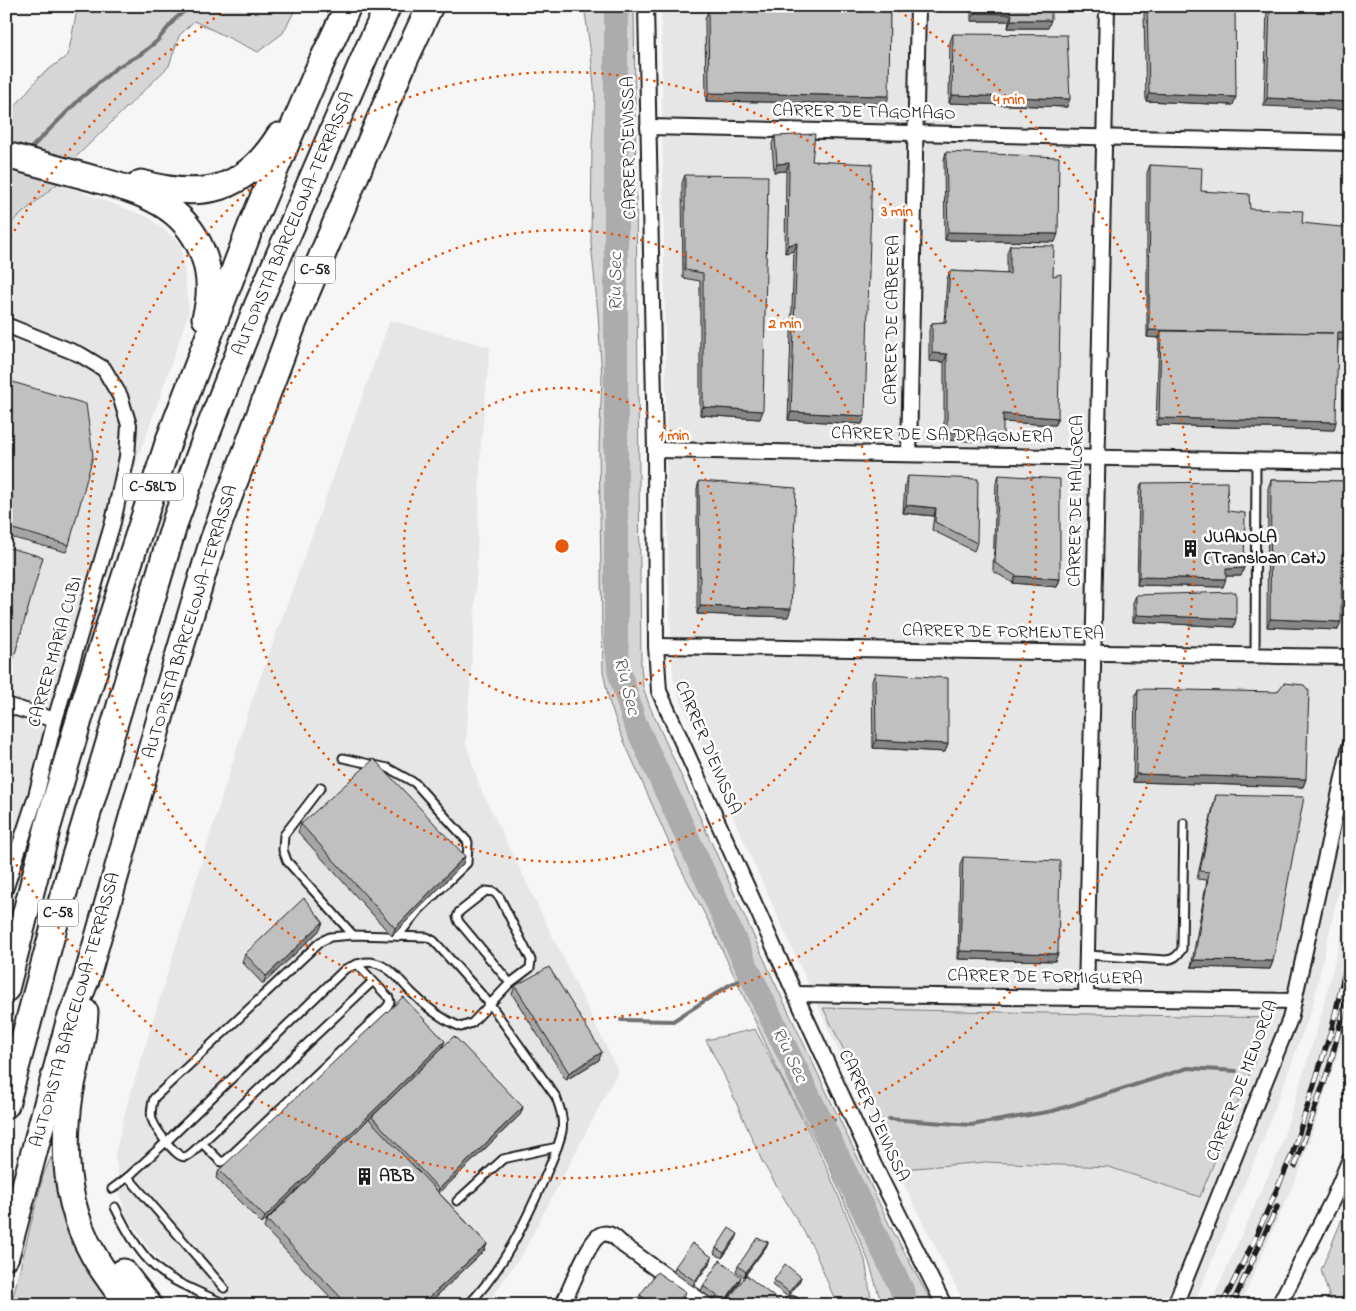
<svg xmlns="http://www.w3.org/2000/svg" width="1356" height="1311" font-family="'Indie Flower',sans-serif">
<rect width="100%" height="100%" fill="#f6f6f6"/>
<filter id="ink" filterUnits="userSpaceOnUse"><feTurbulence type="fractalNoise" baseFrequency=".02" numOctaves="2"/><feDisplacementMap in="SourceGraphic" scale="10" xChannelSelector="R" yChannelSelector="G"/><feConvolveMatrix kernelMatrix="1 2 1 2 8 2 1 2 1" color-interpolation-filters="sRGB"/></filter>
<g filter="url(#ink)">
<g fill="#e6e6e6">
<path d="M661,6H1350V841L1312,1008L1263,1140L1193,1305H965L917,1211L826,1024L677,692L673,677L668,569Z"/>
<path d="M58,183L150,218L181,244L189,311L159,400L139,454L67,725L6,918V227Z"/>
<path d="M390,320L490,347L481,444L475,611L466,743L479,785L618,1071L523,1253L486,1305H242L173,1274L148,1248L126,1215L121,1197L115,1155L126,1108L249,709Z"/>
<path d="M1350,899V1009L1343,1037L1301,1167L1240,1305H1210L1278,1154L1320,1020Z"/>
</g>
<g fill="#d6d6d6" stroke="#797979">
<path d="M83,6H297L283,33L258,52L194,21L179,36L169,66L74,159L58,183L6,227V117L40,76L68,55L76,15Z"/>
<path d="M584,6H634L641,666L643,687L650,707L773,979L889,1224L933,1305H882L869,1262L827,1161L781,1077L713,930L678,863L620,732L609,701L603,671L602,629L599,448L602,378L598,313L591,243L592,144L595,97L591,55Z"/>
<path d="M823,1008L1272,1018L1200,1197L1109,1167L985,1162L903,1169Z"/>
<path d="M755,1029L824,1161L865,1260L872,1305H837L813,1247L762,1161L723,1073L706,1040Z"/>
<path d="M51,1157L63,1212L115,1305H11L43,1176Z"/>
<path d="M1350,1200V1305H1332L1321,1270Z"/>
</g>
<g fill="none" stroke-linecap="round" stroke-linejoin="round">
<g stroke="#727272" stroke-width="4">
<path d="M27,152L80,99L116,68L141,54L157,41L176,18L191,6"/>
<path d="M6,174L13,166"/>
<path d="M621,1020L673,1021L731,984L751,976"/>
<path d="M820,1118L834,1120"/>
<path d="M889,1119L971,1125L1053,1111L1188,1068L1236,1071"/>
</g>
<path stroke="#acacac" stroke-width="24" d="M616,6V642L620,674L634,721L751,976L902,1290L906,1305"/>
<defs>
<g id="service">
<path d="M1255,655L1256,460"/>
<path d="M343,758L388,768L415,783L468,842L467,863L419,910L398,936"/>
<path d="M321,787L284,835L283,850L287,861L353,935"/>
<path d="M1087,955L1166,960C1174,959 1178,956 1182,949L1184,823"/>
<path d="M357,964L389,998L390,1002L387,1007L226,1160L221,1162L202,1143L373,981"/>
<path d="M202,1143C184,1161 184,1162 166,1142L345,969C354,965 366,960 375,963C391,967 402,983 413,994C427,1008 443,1020 461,1027L472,1023L510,983L530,968L531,960L500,898L494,892L486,891L459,912L457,917L459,922L510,983"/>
<path d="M128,1177L224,1288"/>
<path d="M112,1189L128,1177L166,1142C154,1125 147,1119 154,1098L320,942L330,937L353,935L427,937L434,941L490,1004L556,1097C560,1108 564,1119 562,1131C559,1147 551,1162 545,1177C525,1223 503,1269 468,1305"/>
<path d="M457,1201L503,1159L557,1147"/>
<path d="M115,1207C127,1232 143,1261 167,1276C186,1288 207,1295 227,1305"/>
</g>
<g id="minor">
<path d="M646,6L655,450L656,646L659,691L795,994L875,1167L944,1305"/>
<path d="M648,127L1350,143"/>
<path d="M6,325L81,355L104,369L120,396L129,425L127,457L113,522L55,720L36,796L6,887"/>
<path d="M655,450L1350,462"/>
<path d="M909,454L918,6"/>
<path d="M656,646L1350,657"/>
<path d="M6,705L55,720"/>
<path d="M795,994L1294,1001"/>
<path d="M1086,997L1107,6"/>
<path d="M563,1305C569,1291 589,1241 600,1235C609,1230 617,1239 623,1245L707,1305"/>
<path d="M792,1305V1304"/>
<path d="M1175,1305L1290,1019L1350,746"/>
<path d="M1279,1305L1333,1199L1350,1159"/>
</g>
<g id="motorway">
<path d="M6,155C33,162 61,170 88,177C112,184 138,190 160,203C200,226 218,273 205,318"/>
<path d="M141,183C201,200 244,192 279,136"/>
<path d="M6,989L48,826L84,703L169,440L251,226L317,72L348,6"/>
<path d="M85,1012C84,1040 75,1067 70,1095C62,1150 65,1205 93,1254C103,1272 116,1288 128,1305"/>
<path d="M6,1105L57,916L176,519L207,434L257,306L368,49L388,6"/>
<path d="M6,1256L69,1022L86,980L166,697L213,540L294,322L403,64L430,6"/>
<path d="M123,1272L149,1305"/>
</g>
</defs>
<use href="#service" stroke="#1c1c1c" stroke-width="11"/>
<use href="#minor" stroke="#1c1c1c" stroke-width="18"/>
<use href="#motorway" stroke="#1c1c1c" stroke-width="29"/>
<use href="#service" stroke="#fff" stroke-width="7"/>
<use href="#minor" stroke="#fff" stroke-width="14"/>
<use href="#motorway" stroke="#fff" stroke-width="25"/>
<defs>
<g id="rail">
<path d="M1295,1166L1330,1065L1350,985"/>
<path d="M1222,1305L1254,1241L1292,1155L1332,1028L1350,949"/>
<path d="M1232,1305L1277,1207"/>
</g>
</defs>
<use href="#rail" stroke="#1c1c1c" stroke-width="5.5"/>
<use href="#rail" stroke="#fff" stroke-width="4" stroke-dasharray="11" stroke-linecap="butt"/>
</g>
<g fill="#a5a5a5" stroke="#1c1c1c">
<path d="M715,6H890L886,104L706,101L705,19L708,11L715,10Z"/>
<path d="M971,6H1051L1048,28H1008L1009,21H971Z"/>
<path d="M1147,6L1233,105L1146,101L1144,14Z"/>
<path d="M1268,6H1350L1264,106L1267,8Z"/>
<path d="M953,34L1067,107L949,103L950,42Z"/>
<path d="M775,136L812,161L865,416L862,424L788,420L794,251L785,253L786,171L774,172L772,144Z"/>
<path d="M946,152L1055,242L945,240L944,160Z"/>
<path d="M1150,165L1201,191L1250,209L1302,223L1349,340H1338L1334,430L1156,425L1159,338L1147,337V173Z"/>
<path d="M685,175L760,419L700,415V281L683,278L682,183Z"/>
<path d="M1010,245L1053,276L1055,425L1003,422L1000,442L944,440V362L929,361V330L932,323L944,322L947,279L950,271L1007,274V253Z"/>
<path d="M6,380L69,545L66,552L6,536Z"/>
<path d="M999,475L1060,579L1057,587L1013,583L993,571L996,483Z"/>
<path d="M908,476L977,543L974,551L932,530L934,516L903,513L905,484Z"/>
<path d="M1271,480L1350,481V563L1342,562L1338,630L1267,627L1268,488Z"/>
<path d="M699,481L788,617L697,614V489Z"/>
<path d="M1142,483L1228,511L1241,576H1226L1223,587L1137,585L1139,491Z"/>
<path d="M6,547L12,664L9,672L6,671Z"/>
<path d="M1136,595L1234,627L1133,622V603Z"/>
<path d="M875,673L945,752L873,748L872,681Z"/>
<path d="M1138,689L1306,779L1303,787L1133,782L1135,697Z"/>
<path d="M1216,795L1273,961L1270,969L1191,967L1207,880L1197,879L1214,802Z"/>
<path d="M301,824L463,864L392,936L298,832Z"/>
<path d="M963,857L1055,961L958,959L960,865Z"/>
<path d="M320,930L263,984L242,962L245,954Z"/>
<path d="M515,986L599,1060L566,1080L512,994Z"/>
<path d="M442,1048L523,1107L520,1115L439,1193L487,1244L484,1251L427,1305H338L264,1228L267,1220L325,1162L262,1224L216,1178L219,1170Z"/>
<path d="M736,1239L722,1258L714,1253L716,1248Z"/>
<path d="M768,1242L766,1247L744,1277L736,1271L738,1266Z"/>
<path d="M712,1257L710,1263L693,1286L673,1272L675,1267Z"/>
<path d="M801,1277L799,1282L788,1297L772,1285L774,1280Z"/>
<path d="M739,1283L724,1305H721L701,1291L703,1286Z"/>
<path d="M640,1295L684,1298L692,1305H645L638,1300Z"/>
</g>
<g fill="#868686" stroke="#1c1c1c">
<path d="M974,13L1012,14L1009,21H971Z"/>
<path d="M1011,20H1051L1048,28H1008Z"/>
<path d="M709,93L889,96L886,104L706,101Z"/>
<path d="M1149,93L1236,97L1233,105L1146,101Z"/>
<path d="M952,95L1070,99L1067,107L949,103Z"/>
<path d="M1267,98L1350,102V110L1264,106Z"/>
<path d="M789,163L786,171L774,172L777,164Z"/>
<path d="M948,232L1058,234L1055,242L945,240Z"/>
<path d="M797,243L794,251L785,253L788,245Z"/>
<path d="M1149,330L1333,333L1161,331L1159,338L1147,337Z"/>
<path d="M1338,332H1350V337L1349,340H1335Z"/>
<path d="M932,353L947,354L944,362L929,361Z"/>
<path d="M703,407L763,411L760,419L700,415Z"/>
<path d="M791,412L865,416L862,424L788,420Z"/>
<path d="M1003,414L1058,418L1055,425L1001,422Z"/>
<path d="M1159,418L1336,422L1334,430L1156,425Z"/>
<path d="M947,432L1003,434L1000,442L944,440Z"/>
<path d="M906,505L936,508L934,516L903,513Z"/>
<path d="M1342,554L1350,555V563L1339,562Z"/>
<path d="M1244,568L1241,576H1223L1226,569Z"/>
<path d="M1016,576L1060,579L1057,587L1013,583Z"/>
<path d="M1139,577L1226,579L1223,587L1137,585Z"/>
<path d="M700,606L791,609L788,617L697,614Z"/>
<path d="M1136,615L1236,619L1234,627L1133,622Z"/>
<path d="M1270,619L1341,622L1338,630L1267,627Z"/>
<path d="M876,740L948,744L945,752L873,748Z"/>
<path d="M1136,774L1306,779L1303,787L1133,782Z"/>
<path d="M465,856L463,864L392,936L395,928Z"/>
<path d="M323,922L320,930L263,984L266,976Z"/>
<path d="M960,951L1058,954L1055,961L958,959Z"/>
<path d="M1194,960L1273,961L1270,969L1191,967Z"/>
<path d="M445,1041L442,1048L262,1224L265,1217Z"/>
<path d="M602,1052L599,1060L566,1080L569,1073Z"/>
<path d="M523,1107L520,1115L436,1196L439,1189Z"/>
<path d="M738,1234L736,1239L722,1258L724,1253Z"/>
<path d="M768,1242L766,1247L744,1277L746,1272Z"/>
<path d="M487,1244L484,1251L427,1305H421Z"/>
<path d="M712,1257L710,1263L693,1286L695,1281Z"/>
<path d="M741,1277L739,1283L723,1305L725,1301Z"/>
<path d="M801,1277L799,1282L788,1297L789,1292Z"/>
</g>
<g fill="#c0c0c0" stroke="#1c1c1c">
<path d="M717,6H890L889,96L709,93L708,11L717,9Z"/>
<path d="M974,6H1051V20H1011L1012,14L974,13Z"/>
<path d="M1147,6H1235L1236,97L1149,93Z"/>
<path d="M1270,6H1350V102L1267,98Z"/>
<path d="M953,34L1067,35L1070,99L952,95Z"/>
<path d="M815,134L812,161L872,164L865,416L791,412L797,243L788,245L789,163L777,164L775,136Z"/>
<path d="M946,152L1059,157L1058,234L948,232Z"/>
<path d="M1150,165L1202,168L1201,191L1249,194L1250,209L1303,211L1302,223L1350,228V332H1338L1336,422L1159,418L1161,331L1333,333L1149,330Z"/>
<path d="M685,175L768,176L763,411L703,407V273L685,270Z"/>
<path d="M1010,245L1054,246L1053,276L1061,274L1058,418L1003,414V434L947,432V354L932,353V323L946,322L950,271L1010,274Z"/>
<path d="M6,380L86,404L93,456L69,545L6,527Z"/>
<path d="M999,475L1060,479V579L1016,576L995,563Z"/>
<path d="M908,476L978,479L977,543L935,522L936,508L906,505Z"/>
<path d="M1271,480L1350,481V555L1342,554L1341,622L1270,619Z"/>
<path d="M699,481L796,488L791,609L700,606Z"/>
<path d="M1227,482L1228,511L1245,513L1244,568L1226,569V579L1139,577L1142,483Z"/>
<path d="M6,547L43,557L12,664L6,663Z"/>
<path d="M1236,592V619L1136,615V595Z"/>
<path d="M875,673L948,678V744L876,740Z"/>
<path d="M1284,683L1304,685L1309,691L1306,779L1136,774L1138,689L1277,692Z"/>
<path d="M374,759L465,856L395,928L301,824Z"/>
<path d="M1216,795L1304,797L1273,961L1194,960L1209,872L1200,871Z"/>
<path d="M963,857L1060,861L1058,954L960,951Z"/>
<path d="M304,898L323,922L266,976L245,954Z"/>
<path d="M549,967L602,1052L569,1073L515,986Z"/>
<path d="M403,997L445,1041L265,1217L219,1170Z"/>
<path d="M454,1036L523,1107L439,1189L372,1117Z"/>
<path d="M369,1119L487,1244L421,1305H348L267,1220Z"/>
<path d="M729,1228L738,1234L724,1253L716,1248Z"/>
<path d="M757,1238L768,1242L746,1272L738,1266Z"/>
<path d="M692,1243L712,1257L695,1281L675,1267Z"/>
<path d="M720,1260L741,1277L725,1301L703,1286Z"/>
<path d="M785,1264L801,1277L789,1292L774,1280Z"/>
<path d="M657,1272L686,1292L682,1297L692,1305H654L640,1295Z"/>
<path d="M746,1275L783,1304L782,1305H730L727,1302Z"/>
<path d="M588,1300L594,1305H585Z"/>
</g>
</g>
<g fill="none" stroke="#e8590c" stroke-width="2.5" stroke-dasharray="2.5 5">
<circle cx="562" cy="546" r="158"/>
<circle cx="562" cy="546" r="316"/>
<circle cx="562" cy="546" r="474"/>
<path d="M7 244A632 632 0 0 1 232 7M892 7A632 632 0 1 1 7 848"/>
</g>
<defs>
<symbol id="building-bare" viewBox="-9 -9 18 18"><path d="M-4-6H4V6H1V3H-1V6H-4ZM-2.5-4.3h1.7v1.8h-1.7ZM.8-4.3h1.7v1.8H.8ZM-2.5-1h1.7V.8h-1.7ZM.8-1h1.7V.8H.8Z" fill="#1c1c1c" stroke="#fff" stroke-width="2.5" paint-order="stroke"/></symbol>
</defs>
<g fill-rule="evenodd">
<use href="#building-bare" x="1178" y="536" width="25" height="25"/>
<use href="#building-bare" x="352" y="1164" width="25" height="25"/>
</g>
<g text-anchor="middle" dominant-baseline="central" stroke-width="5" stroke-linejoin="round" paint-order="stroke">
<g fill="#fff" stroke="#606060" stroke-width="1">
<rect x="295" y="256.5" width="40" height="27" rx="4"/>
<rect x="123" y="473.5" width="60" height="27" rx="4"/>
<rect x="38" y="899.5" width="40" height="27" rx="4"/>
</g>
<g font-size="16" font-weight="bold" fill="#1c1c1c">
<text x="315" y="270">C-58</text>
<text x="153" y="487">C-58LD</text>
<text x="58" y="913">C-58</text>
</g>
<g font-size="18" fill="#1c1c1c" stroke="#fff">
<text transform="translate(864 113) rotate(1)">CARRER DE TAGOMAGO</text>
<text transform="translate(630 148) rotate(-91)">CARRER D'EIVISSA</text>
<text transform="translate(294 224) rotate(-67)">AUTOPISTA BARCELONA-TERRASSA</text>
<text transform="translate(893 320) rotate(-89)">CARRER DE CABRERA</text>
<text transform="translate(942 436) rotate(1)">CARRER DE SA DRAGONERA</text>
<text transform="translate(1077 501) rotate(-89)">CARRER DE MALLORCA</text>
<text transform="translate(191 622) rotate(-73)">AUTOPISTA BARCELONA-TERRASSA</text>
<text transform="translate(1003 633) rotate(1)">CARRER DE FORMENTERA</text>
<text transform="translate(56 652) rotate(-74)">CARRER MARÍA CUBI</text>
<text transform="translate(707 748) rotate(67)">CARRER D'EIVISSA</text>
<text transform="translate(1045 978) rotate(1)">CARRER DE FORMIGUERA</text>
<text transform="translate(76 1010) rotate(-74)">AUTOPISTA BARCELONA-TERRASSA</text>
<text transform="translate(1243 1081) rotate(-69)">CARRER DE MENORCA</text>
<text transform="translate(873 1116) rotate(65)">CARRER D'EIVISSA</text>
</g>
<g font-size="18" font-weight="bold" fill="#1c1c1c" stroke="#fff" text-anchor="start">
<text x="1204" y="538">JUANOLA<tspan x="1204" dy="21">(Transloan Cat.)</tspan></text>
<text x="379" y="1177">ABB</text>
</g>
<g font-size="19" font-style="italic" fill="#5d5d5d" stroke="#fff">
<text transform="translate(616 282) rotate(-90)">Riu Sec</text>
<text transform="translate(626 686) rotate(76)">Riu Sec</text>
<text transform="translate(789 1055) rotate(64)">Riu Sec</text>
</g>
</g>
<circle cx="562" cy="546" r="8" fill="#e8590c" stroke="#fff" stroke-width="2.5"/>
<g font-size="15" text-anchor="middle" font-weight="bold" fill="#e8590c" stroke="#fff" stroke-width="5" stroke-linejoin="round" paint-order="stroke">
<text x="1009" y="104">4 min</text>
<text x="897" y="216">3 min</text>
<text x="785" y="328">2 min</text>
<text x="674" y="440">1 min</text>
</g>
<rect width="1356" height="1311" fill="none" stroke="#fff" stroke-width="25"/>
<rect x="12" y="12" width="1331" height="1286" fill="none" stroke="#1c1c1c" stroke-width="2" filter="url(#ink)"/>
</svg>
